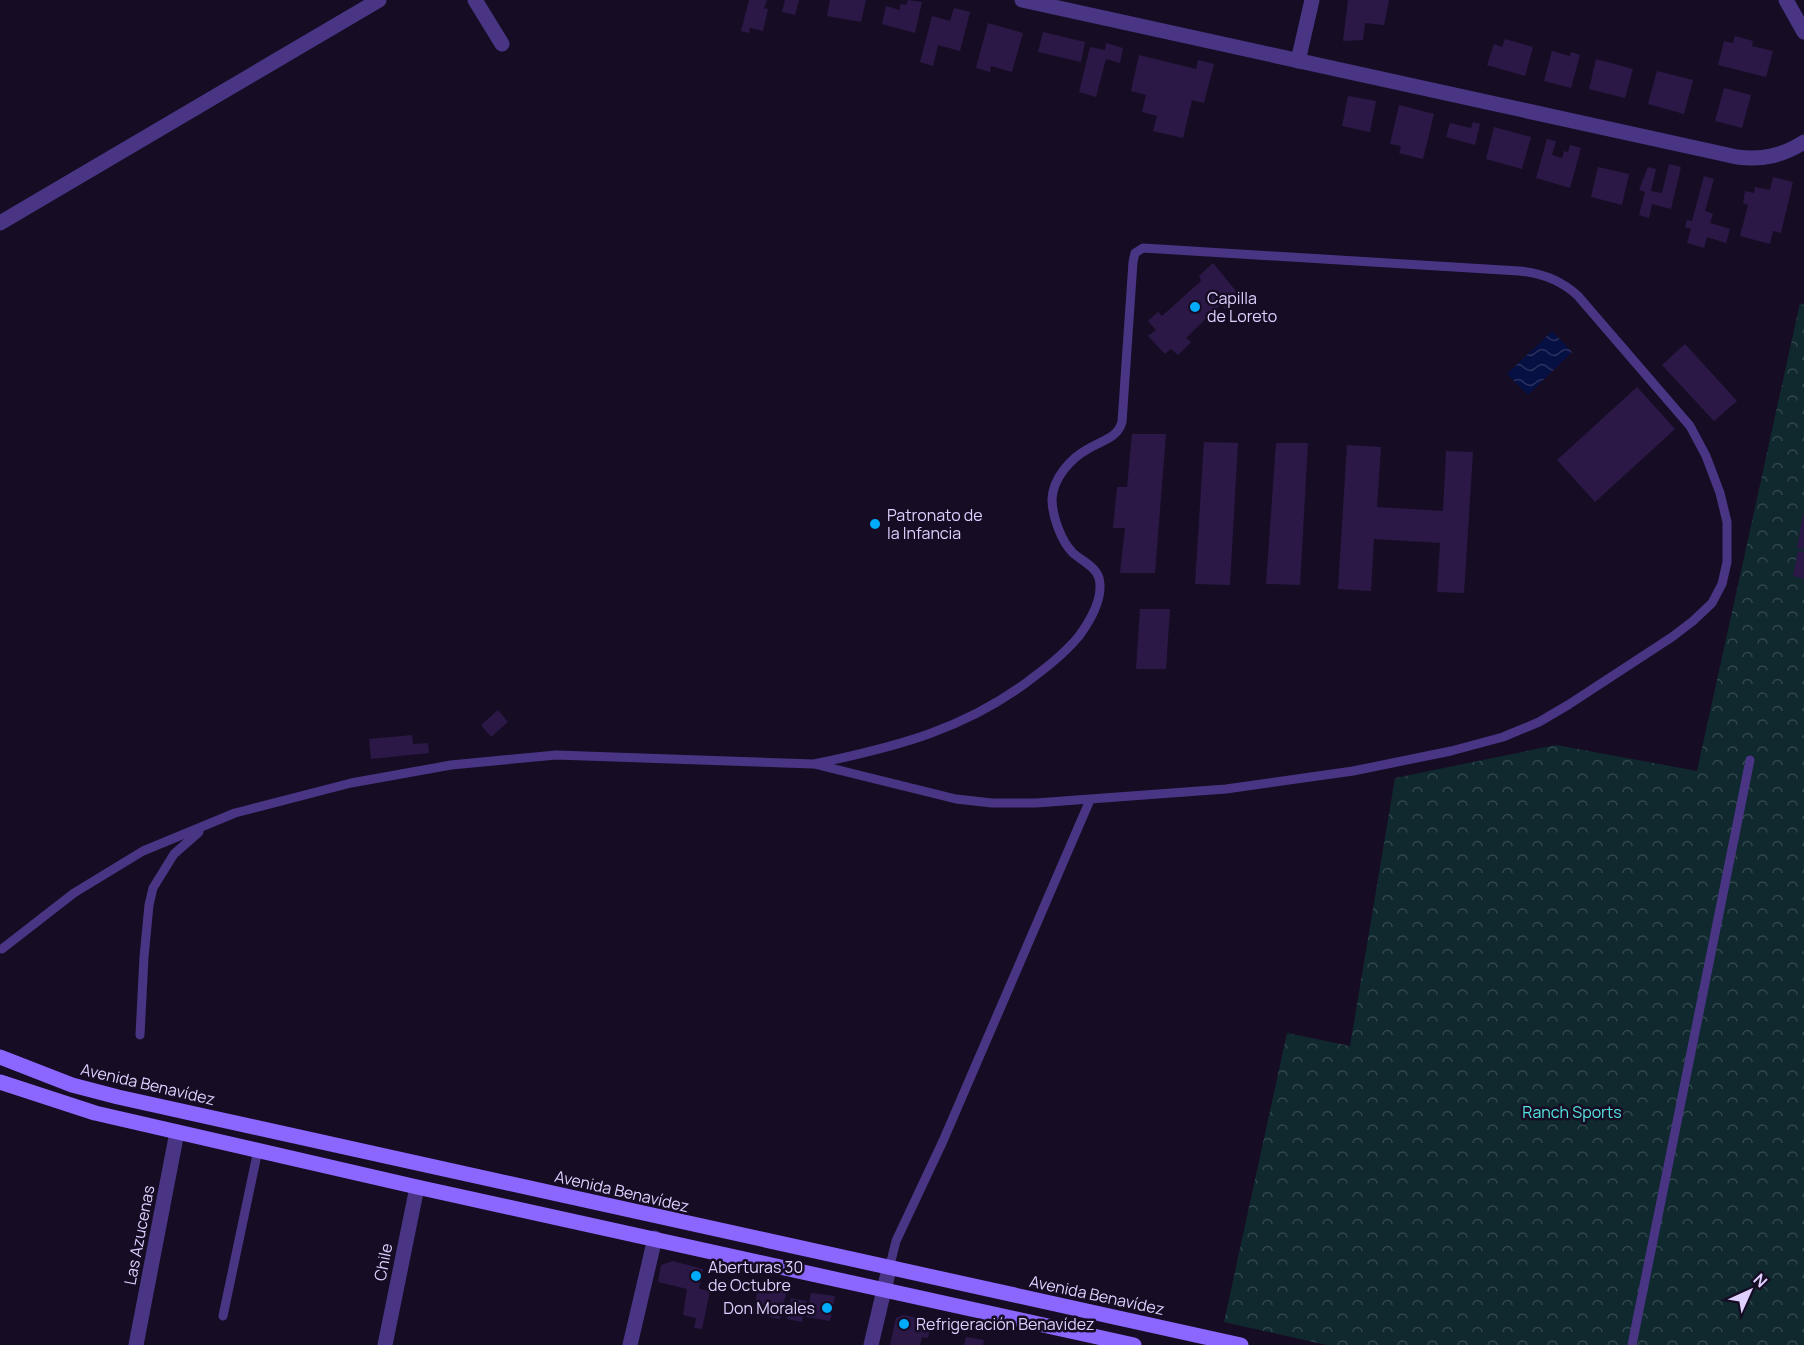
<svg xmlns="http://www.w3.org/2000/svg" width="1804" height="1345" font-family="Manrope,sans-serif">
<defs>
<pattern id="park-crowns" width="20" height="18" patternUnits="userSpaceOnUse" patternTransform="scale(1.5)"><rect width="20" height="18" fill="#0f292e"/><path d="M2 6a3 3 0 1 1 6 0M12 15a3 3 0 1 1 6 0" fill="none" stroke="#32474d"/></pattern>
<pattern id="water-waves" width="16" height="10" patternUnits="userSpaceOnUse" patternTransform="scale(1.5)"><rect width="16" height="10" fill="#071043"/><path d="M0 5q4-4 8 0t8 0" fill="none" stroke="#2b325f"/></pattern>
</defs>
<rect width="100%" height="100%" fill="#160d24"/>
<path fill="url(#park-crowns)" d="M1800,303L1804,305V1345H1327L1224,1322L1287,1033L1350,1046L1395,778L1556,745L1697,771Z"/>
<path fill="url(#water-waves)" d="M1552,331L1572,352L1528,395L1507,374Z"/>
<g fill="#2b1846">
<path d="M749,0H767L764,8L768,9L763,31L750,28L749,33L741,31Z"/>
<path d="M785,0H799L795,15L782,12Z"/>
<path d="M830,0H866L861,22L827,16Z"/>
<path d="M908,0L922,2L915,33L882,24L886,6L900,10V4L906,5Z"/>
<path d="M1348,0H1389L1384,25L1365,23L1363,40L1343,41Z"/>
<path d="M954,8L970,12L960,51L938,45L933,66L920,62L932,16L950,21Z"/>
<path d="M988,23L1023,33L1012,72L991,66L990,72L976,68Z"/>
<path d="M1043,32L1085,42L1081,62L1038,52Z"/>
<path d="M1735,36L1753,41L1752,46L1773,51L1766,77L1718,65L1724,41L1733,43Z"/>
<path d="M1505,39L1533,47L1525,76L1487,65L1494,44L1502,47Z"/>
<path d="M1106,43L1123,48L1120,63L1106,59L1096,97L1079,92L1090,47L1105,50Z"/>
<path d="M1552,51L1570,56L1571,52L1580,55L1571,88L1544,81Z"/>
<path d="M1139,55L1196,69L1198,60L1214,64L1204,103L1192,100L1183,138L1153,131L1157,116L1142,112L1146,95L1131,91Z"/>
<path d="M1596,59L1633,69L1625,98L1589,89Z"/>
<path d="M1657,71L1693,80L1684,114L1648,104Z"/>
<path d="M1724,88L1751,95L1742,128L1715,121Z"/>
<path d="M1348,96L1376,101L1370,132L1342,126Z"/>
<path d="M1399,105L1434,114L1423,159L1399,153L1401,146L1390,144Z"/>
<path d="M1473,122L1480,124L1475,145L1446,137L1450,123L1471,128Z"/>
<path d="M1494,127L1531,137L1522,169L1486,159Z"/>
<path d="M1547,139L1556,141L1552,155L1562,158L1564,151L1568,152L1570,145L1581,148L1570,188L1536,178Z"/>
<path d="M1669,164L1681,167L1671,209L1652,204L1649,218L1639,215L1645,192L1639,190L1648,167L1656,169L1651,191L1662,193Z"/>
<path d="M1598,167L1629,174L1622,205L1591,197Z"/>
<path d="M1704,176L1714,179L1705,211L1713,214L1710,223L1730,229L1726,243L1707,237L1704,248L1687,243L1691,229L1685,227L1687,220L1692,221Z"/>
<path d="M1773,177L1793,182L1781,233L1773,231L1770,244L1740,236L1748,205L1743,203L1745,191L1754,193L1755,187L1770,190Z"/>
<path d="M1213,263L1240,296L1227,310L1221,304L1186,338L1191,342L1178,355L1171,349L1165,354L1148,336L1156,330L1148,321L1158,312L1162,316L1201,281L1199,276Z"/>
<path d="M1685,344L1737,401L1714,421L1662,365Z"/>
<path d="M1637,387L1675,429L1595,502L1557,460Z"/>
<path d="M1132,434H1166L1155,573H1120L1125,528H1113L1117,487H1127Z"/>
<path d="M1204,442L1238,443L1230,585L1195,584Z"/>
<path d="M1276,443H1308L1300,585L1266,584Z"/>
<path d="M1347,445L1381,447L1377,507L1443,511L1446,451L1473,452L1464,593L1437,592L1440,543L1374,539L1371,591L1338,589Z"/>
<path d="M1803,515H1804V549L1797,548Z"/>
<path d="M1798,551L1804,552V579L1793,576Z"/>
<path d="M1140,609H1170L1166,669H1136Z"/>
<path d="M498,710L508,722L491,737L481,725Z"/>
<path d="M412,735L413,744L428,743L429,753L371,759L369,739Z"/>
<path d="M673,1261L703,1269L699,1289L710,1291L702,1329L694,1328L696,1318L683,1315L687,1289L658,1282L661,1265Z"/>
<path d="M759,1284L787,1290L780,1319L753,1313Z"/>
<path d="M811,1293L835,1296L830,1321L806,1317Z"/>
<path d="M791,1298L806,1301L802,1322L787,1319Z"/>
<path d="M903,1315L932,1320L928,1338L922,1337L920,1345H890L896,1318Z"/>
<path d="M966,1337L984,1340L983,1345H964Z"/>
</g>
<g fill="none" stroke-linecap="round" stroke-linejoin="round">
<g stroke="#4a3585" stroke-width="9">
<path d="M2,949L74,893L143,851L235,813L351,783L451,765L556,755L814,764L956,799L992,803H1036L1226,789L1353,771L1451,751L1503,737L1539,722L1568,705L1672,637L1693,621L1712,603L1722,584L1727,562V522L1720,493L1706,456L1690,426L1578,296C1561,280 1542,273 1519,271L1143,248L1135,253L1133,262L1122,422C1117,439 1102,440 1088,449C1071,458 1053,478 1052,499C1052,516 1061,541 1073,553C1082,561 1095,566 1099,578C1104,598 1090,621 1079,636C1066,652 1051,664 1035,676C968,729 896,747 814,764"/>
<path d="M140,1035L144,957L149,905L153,888L174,854L199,832"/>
<path d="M889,1269L896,1241L943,1141L1090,800"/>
<path d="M223,1316L258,1150"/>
<path d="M1632,1345L1750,760"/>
</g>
<g stroke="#4a3585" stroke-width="15">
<path d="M475,0L502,44"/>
<path d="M1022,0L1737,157C1763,160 1782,156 1804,142"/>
<path d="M1786,0L1804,32"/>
<path d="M1298,61L1312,0"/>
<path d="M0,223L379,0"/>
<path d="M136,1345L177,1132"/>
<path d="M385,1345L417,1187"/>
<path d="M630,1345L655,1238"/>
<path d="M871,1345L889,1269"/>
</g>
<g stroke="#8c67ff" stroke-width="15">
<path d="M0,1057L72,1085L118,1097L1241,1345"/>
<path d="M0,1082L95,1113L417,1187L1134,1345"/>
</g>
</g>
<g fill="#00abfb" stroke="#160d24" stroke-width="2">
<circle cx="1195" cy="307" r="6"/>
<circle cx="875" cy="524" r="6"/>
<circle cx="696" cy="1276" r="6"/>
<circle cx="827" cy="1308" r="6"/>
<circle cx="904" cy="1324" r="6"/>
</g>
<g text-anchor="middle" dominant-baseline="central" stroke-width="5" stroke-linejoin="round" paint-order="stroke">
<g font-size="16" fill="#dfd0ff" stroke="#160d24" text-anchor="start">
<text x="1207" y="298">Capilla<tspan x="1207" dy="18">de Loreto</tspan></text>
<text x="887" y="515">Patronato de<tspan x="887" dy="18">la Infancia</tspan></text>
<text x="708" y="1267">Aberturas 30<tspan x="708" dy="18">de Octubre</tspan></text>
<text x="815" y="1308" text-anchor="end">Don Morales</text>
<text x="916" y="1324">Refrigeración Benavídez</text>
</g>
<g font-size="16" fill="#dfd0ff" stroke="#160d24">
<text transform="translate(148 1084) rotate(13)">Avenida Benavídez</text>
<text transform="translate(622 1191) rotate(13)">Avenida Benavídez</text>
<text transform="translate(139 1235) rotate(-79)">Las Azucenas</text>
<text transform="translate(383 1262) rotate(-79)">Chile</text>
<text transform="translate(1097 1295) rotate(12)">Avenida Benavídez</text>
</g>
<g font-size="16" fill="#55e6e1" stroke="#160d24">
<text x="1572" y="1112">Ranch Sports</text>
</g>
</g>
<g transform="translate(1750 1291) rotate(45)" stroke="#160d24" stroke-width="4.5" paint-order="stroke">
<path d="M0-4.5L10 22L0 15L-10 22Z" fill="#dfd0ff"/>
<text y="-9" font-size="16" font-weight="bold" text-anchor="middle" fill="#dfd0ff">N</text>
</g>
</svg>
